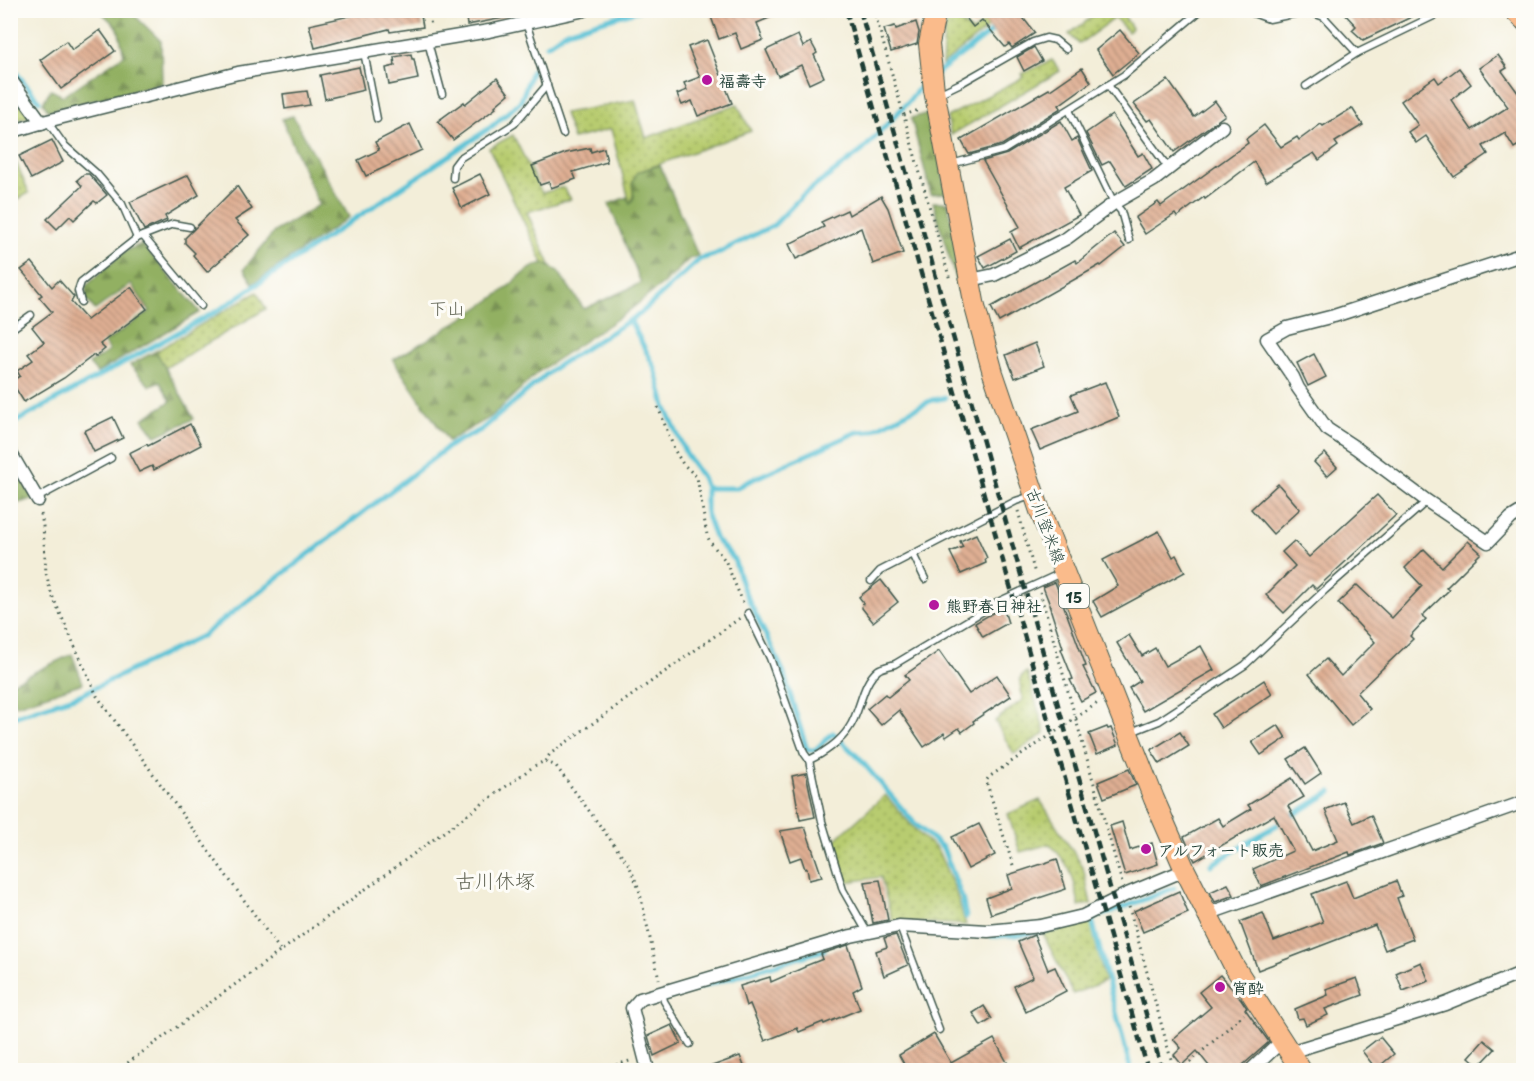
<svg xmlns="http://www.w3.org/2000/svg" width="1534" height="1081" font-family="'Playpen Sans','Klee One',sans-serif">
<defs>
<pattern id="grass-dots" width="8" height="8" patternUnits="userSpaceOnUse" patternTransform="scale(1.5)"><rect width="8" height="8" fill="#b8cc6f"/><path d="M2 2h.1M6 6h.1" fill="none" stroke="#95a75c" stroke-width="1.8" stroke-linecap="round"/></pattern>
<pattern id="forest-firs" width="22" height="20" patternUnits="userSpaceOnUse" patternTransform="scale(1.5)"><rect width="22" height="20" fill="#92b062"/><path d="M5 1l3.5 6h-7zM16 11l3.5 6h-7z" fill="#779052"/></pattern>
<pattern id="building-back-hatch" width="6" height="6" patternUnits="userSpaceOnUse" patternTransform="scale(1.5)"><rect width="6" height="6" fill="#dfaf93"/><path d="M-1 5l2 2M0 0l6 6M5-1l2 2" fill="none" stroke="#b49079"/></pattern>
</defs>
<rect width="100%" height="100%" fill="#fdfcf7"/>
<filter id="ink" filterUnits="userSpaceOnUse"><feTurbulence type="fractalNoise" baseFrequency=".0167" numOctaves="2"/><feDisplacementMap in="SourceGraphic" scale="12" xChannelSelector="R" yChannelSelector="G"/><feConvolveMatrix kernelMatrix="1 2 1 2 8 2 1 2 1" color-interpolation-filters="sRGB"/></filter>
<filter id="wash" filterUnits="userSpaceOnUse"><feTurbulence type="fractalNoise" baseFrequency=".008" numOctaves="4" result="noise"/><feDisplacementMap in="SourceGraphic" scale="24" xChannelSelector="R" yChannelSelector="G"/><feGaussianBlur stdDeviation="1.35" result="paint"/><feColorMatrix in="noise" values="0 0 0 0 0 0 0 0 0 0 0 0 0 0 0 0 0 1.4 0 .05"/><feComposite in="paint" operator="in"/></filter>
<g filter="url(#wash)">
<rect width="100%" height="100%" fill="#f3eed9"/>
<g fill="url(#grass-dots)" stroke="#6c8452" stroke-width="1.5">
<path d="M997,11H1008L942,65L944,33L950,15L973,32Z"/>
<path d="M1100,11H1121L1132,28L1128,32L1115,18L1079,44L1069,34Z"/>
<path d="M1052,60L1060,71L951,135L947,117L1024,77L1022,74Z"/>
<path d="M11,91L30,116L11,122Z"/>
<path d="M635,100L646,138L737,104L751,131L637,172C631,186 636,194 630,204L611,129L573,139L564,113Z"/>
<path d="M513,135L542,193L563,187L571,199L527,212L551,267L543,263L489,148Z"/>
<path d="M10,148L29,193L11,203H10Z"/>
<path d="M257,292L266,309L165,368L156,351Z"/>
<path d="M1027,672L1045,733L1014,754L995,721L1022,700C1024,689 1013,679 1027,672Z"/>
<path d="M885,795L920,835L937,849L955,889L966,925L892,921L881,877L847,882L834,841Z"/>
<path d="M1040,800L1083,867L1091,904L1079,906C1074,875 1071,867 1050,844L1020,852L1008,814Z"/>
<path d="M1091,922L1105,981L1073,994L1043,934Z"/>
</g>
<g fill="url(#forest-firs)" stroke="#58764b" stroke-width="1.5">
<path d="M100,11H130L161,41L162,84L48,111L43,102L51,90L63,96L124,55L118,28Z"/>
<path d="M932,112L946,193L931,194L911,118Z"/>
<path d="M293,116L349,217L253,284L244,269L274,232L319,205L282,119Z"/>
<path d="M660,165L698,256L689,259L667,281L626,313L538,372L491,417L448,441L393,360C430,338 468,317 503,291C519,279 523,269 543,263L558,271L584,309L641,283L609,204L627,197L630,204L634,197L632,184L637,172Z"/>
<path d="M933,202H948L970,329Z"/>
<path d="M142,244L200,312L97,373L89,364L109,351L104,343L150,311L131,284L95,310L86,299V286L125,251Z"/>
<path d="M156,351L194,419L156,436L143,419L171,401L160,382L150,386L130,365Z"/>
<path d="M11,460L33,499L11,505Z"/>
<path d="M72,654L83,683L17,705L11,700V682L12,683Z"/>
</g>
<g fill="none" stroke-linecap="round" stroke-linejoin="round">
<g stroke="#58c1d5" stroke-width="5">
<path d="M547,45L567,31L639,10"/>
<path d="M10,65L39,101"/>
<path d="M937,73L996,28"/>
<path d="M630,320L655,368L665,406L686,454L702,477L706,488V513L716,540L734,559L743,588L783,671L807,750H815L833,733L859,758L916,825L943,848L962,898L966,917"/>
<path d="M10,425L219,310L441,161L491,127L521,101L532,70"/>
<path d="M706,488H737L747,482L857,432L871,431L932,400L945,398"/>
<path d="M10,718L80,695L202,636L452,444L481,430L554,368L640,314L700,259L714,255L774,225L802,196L862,151L909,101L922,84L929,79"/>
<path d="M1211,865L1331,792"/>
<path d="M1092,920L1131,1070"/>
<path d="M992,936C1057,936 1114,911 1174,888"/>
<path d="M646,1003L824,950"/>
</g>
</g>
<g id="blocks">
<g fill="url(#building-back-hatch)">
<path d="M353,10H420L423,27L390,32L389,29L315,48L309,25L354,15Z"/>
<path d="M465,10H509V17L467,25Z"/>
<path d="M719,10H786V11L757,23L763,40L741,49L735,33L719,39L710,14Z"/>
<path d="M960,10H1017L1035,33L1012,48L1009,44L1005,47L982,20L973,27Z"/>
<path d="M1341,10H1426L1363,40L1352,30L1356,26Z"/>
<path d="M916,22L919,32L917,44L891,52L884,29L895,26L896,29Z"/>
<path d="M100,30L115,51L61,89L40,60L66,41L72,50Z"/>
<path d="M1120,30L1139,53L1113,74L1096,50Z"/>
<path d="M798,35L803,47L811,42L817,53L814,55L824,77L809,84L801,65L778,76L766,50Z"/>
<path d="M707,40L732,103L698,116L692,101L682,105L677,94L687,90L684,83L700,77L688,47Z"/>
<path d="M1034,47L1042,61L1024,71L1017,57Z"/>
<path d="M411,54L412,59H414L418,79L389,85L386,68L395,66L394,57Z"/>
<path d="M1498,55L1507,68L1502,71L1524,101V142L1514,148L1505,133L1483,146L1488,154L1454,177L1426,136L1416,143L1408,132L1418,125L1401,101L1435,77L1439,83L1459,68L1471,84L1451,100L1472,130L1508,107L1479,68Z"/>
<path d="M359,67L364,90L325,99L320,75Z"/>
<path d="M1082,68L1091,82L1059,105L1061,108L1002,145L969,154L961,140L1049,89L1050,90Z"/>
<path d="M497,78L509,94L495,106L496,108L453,140L438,121L464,102L465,104Z"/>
<path d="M1168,80L1194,117L1215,101L1225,115L1174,152L1151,119L1147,121L1134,104Z"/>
<path d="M307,91L310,105L285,109L283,94Z"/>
<path d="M1352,108L1363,125L1335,142L1338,146L1319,160L1314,153L1266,182L1254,162L1205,199L1204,197L1177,217L1175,214L1145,234L1135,218L1158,202L1161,206L1248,143L1246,139L1264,125L1281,147L1297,137L1299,140L1321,124L1323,126Z"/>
<path d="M1112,115L1138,156L1143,153L1152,169L1126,186L1110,161L1102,165L1086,133Z"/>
<path d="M1061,121L1072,141L1077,138L1092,171L1064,187L1079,215L1019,248L1011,232L1020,227L983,161L1007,154Z"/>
<path d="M410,124L422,150L366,176L358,160L379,150L375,142Z"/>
<path d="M52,140L63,162L31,179L19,156Z"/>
<path d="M590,148L591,152L604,148L607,162L573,172L576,179L551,188L549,182L540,185L532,166L566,153Z"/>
<path d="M84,174H89L107,195L97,203L94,201L74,220L70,216L57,229L47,219L82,186L77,180Z"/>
<path d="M480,174L490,194L462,208L452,188Z"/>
<path d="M188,175L199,195L165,216L167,220L144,230L130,202Z"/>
<path d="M237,186L252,209L235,220L249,235L207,272L193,255L195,253L185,243V238Z"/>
<path d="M881,196L888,208L903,253L873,264L861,228L796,259L789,244L824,227L821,222L847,210L849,215Z"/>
<path d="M1114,233L1125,247L1101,266L1100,265L999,322L991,307L1075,260L1077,263Z"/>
<path d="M1010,239L1016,251L985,268L978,256Z"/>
<path d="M32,262L52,287L59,280L74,297L71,302L87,320L131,287L147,309L100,344L105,349L95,357L94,355L64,378L24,402L11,381L20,376L17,371L33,360L28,354L44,342L32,327L52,312L39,297L42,295L21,270Z"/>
<path d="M1035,343L1044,366L1015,378L1006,355Z"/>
<path d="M1314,354L1326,377L1308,386L1297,363Z"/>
<path d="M1105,382L1119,417L1040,450L1031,430L1078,411L1071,395Z"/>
<path d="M113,417L123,438L94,452L84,431Z"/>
<path d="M190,424L201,445L154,470L152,466L139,472L129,453L147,444L148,446Z"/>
<path d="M1325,453L1337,467L1327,476L1314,462Z"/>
<path d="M1278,484L1300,509L1273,534L1251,509Z"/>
<path d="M1377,495L1396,515L1316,589L1312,585L1284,613L1266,595L1295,566L1282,552L1294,541L1309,557Z"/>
<path d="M1159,531L1173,557L1176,555L1185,572L1102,617L1093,601L1118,586L1103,560Z"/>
<path d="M976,534L987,558L985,559L986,563L961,574L950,552L963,547L960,541Z"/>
<path d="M1468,541L1481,553L1446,588L1449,590L1422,616L1426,619L1410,636L1413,639L1357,693L1370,709L1351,725L1309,674L1326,659L1341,676L1375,642L1338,603L1357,585L1392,618L1422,586L1405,568L1424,549L1442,567Z"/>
<path d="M881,580L898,602L873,622L862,608L863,602L859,597Z"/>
<path d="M1055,582L1086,666L1083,667L1096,693L1081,701L1070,680L1073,679L1061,649L1063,648L1049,605H1050L1043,587Z"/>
<path d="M1003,607L1008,623L983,637L975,623Z"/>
<path d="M1129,635L1142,656L1155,648L1165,666L1201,646L1214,670L1143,711L1129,688L1140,681L1117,643Z"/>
<path d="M939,651L969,694L997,675L1011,696L973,721L974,723L962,732L959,728L946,737L944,733L924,747L899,710L881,725L867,709L885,694L888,697L909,680L905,675Z"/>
<path d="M1264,680L1272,694L1221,728L1212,714Z"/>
<path d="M1278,725L1286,738L1261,755L1252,742Z"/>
<path d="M1107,727L1108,729L1111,728L1118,745L1097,754L1089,734Z"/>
<path d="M1180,732L1189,746L1160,764L1151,750Z"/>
<path d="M1305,748L1321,773L1305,784L1288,759Z"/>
<path d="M1129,769L1136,785L1104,798L1098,782Z"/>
<path d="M806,773L815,817L800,820L792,776Z"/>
<path d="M1292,778L1304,797L1288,806L1312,851L1338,840L1325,810L1344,802L1354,823L1371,815L1383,843L1350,855L1349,852L1261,886L1253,869L1293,851L1274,815L1195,861L1184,837L1218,818L1223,826L1251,809L1248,805Z"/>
<path d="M1122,822L1130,850L1152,843L1158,864L1125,875L1110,826Z"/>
<path d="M979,824L995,855L968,869L952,837Z"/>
<path d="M805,827L822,877L809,880L807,868L805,869L801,857L790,861L780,831Z"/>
<path d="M1057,859L1066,889L991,914L986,898L1012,888L1008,875Z"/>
<path d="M880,880L888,920L873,923L865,882Z"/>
<path d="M1346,881L1353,898L1396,881L1402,896L1397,898L1413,939L1385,950L1375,925L1258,970L1240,922L1263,913L1274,941L1323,922L1312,894Z"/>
<path d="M1228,884L1234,895L1215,902L1210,892Z"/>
<path d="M1179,891L1188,913L1143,932L1134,911Z"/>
<path d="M896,935L908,965L884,976L876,951L887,947L884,938Z"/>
<path d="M1034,935L1048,970L1055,967L1066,991L1026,1012L1014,986L1033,977L1018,942Z"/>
<path d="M848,945L862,986L853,991L860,1009L824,1024L823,1022L799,1032L797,1028L765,1041L750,1004L746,1006L740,986L770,977L771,982L805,967V966L823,959L821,954Z"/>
<path d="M1421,962L1429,981L1403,991L1396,973Z"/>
<path d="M1220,975L1241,999L1247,1008L1245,1009L1269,1042L1236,1071H1213L1197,1051L1182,1065L1174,1055L1181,1048L1173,1039L1211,1007L1199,992Z"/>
<path d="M1357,978L1363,995L1325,1009L1328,1015L1306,1025L1303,1018L1298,1019L1295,1009L1328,995L1326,989Z"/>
<path d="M984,1006L992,1019L981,1026L973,1013Z"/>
<path d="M672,1025L681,1043L654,1056L648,1036Z"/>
<path d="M934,1034L951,1063L994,1039L1008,1064L996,1071H908L899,1055Z"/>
<path d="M1380,1037L1394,1054L1376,1069L1362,1051Z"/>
<path d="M1484,1040L1495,1049L1479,1066L1469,1057Z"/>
<path d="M740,1056L746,1071H704V1069Z"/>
</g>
</g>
</g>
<g filter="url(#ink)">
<use href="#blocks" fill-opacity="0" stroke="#3f584d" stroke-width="1.5"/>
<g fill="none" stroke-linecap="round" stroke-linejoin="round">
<defs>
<g id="lane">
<path d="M1245,10L1269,19L1308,11L1324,17L1357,53"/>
<path d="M526,23L563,134"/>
<path d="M428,42L442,94"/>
<path d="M364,52L377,119"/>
<path d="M1108,85L1169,169"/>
<path d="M1306,86L1357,53L1446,10"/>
<path d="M938,94L963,82L1033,42L1046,38L1055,40L1066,49"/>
<path d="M1069,110L1114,203L1121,211L1129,240"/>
<path d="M47,121L64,145L96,173L122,204L137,238"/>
<path d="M951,164L1004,150L1124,75L1201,10"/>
<path d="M453,178L454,166L460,158L514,124L547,85"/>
<path d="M143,236L201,306"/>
<path d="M81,302L78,291L81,282L137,238L173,224L190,227"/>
<path d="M10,330L31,315"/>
<path d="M37,498L111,458"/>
<path d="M913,554L925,579"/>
<path d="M871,581L880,571L1016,501L1031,496"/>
<path d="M748,613L770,658L804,753L809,760C823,754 841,741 849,728C861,711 861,684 878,670C882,667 890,666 895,664L1000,601L1061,573"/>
<path d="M1131,732L1159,721L1245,665L1325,590L1427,501"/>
<path d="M809,760L822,821L843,890L867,932"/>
<path d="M900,927L939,1030"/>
<path d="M662,992L664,1001L690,1044"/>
</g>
<g id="street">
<path d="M10,79L42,123"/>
<path d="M10,132L47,121L238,73L489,31L585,10"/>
<path d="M1524,254L1334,316L1287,328L1267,339L1293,377L1298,388L1327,429L1356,448L1427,501L1488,542L1511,518L1524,510"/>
<path d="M970,280L994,275L1067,238L1114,203L1154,180L1222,127"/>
<path d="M10,452L38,500"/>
<path d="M1207,914L1524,802"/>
<path d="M1290,1052L1445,1004L1524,972"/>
<path d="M648,1070L632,1008L640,999L851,936L899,926L988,931L1041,926L1083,916L1125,895L1185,870"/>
<path d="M1251,1070L1282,1041"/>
</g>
<g id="primary">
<path d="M936,10L929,44L934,90L975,307L993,373L1040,511L1154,799L1185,870L1234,966L1301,1070"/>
<path d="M1514,10L1524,20"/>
</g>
</defs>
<use href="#lane" stroke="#3f584d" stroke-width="9"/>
<use href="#street" stroke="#3f584d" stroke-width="15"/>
<use href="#primary" stroke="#3f584d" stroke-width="22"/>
<g stroke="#3f584d" stroke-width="3" stroke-dasharray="1.5 4.5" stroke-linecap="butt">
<path d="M428,10L431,26"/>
<path d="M874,10L950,280"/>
<path d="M904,115L919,110"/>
<path d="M658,407L675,451L683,464L697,477L707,535L710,542L725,560L744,605"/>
<path d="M1018,511L1035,574"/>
<path d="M41,514L43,526L46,573L51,593L97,696L280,950"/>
<path d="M1040,592L1122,883"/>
<path d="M545,761L550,754L740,618"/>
<path d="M1013,865L986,781L989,777L1099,702"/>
<path d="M1129,907L1174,1070"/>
<path d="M118,1070L534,766L545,761L556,766L629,865L639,889L659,979"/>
<path d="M599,1070L633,1060"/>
<path d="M1181,1070L1244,1014"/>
</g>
<use href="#lane" stroke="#fff" stroke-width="6"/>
<use href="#street" stroke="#fff" stroke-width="12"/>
<use href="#primary" stroke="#fabb8b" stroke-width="20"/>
<g stroke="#1f3d34" stroke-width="4.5" stroke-dasharray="9 4.5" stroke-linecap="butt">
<path d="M846,10L1148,1070"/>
<path d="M860,10L1162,1070"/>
</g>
</g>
</g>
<g fill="#b5179e" stroke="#fdfcf7" stroke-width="2">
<circle cx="707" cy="80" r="6"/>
<circle cx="934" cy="605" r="6"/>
<circle cx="1146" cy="849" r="6"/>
<circle cx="1220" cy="987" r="6"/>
</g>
<g text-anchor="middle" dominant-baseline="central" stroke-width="6" stroke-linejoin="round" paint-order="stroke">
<rect fill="#fdfcf7" stroke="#62766e" stroke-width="1.5" x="1059" y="584" width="30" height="24" rx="4.5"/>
<g font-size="15" font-weight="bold" fill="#1f3d34">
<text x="1074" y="596">15</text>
</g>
<g font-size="16" font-weight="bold" fill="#1f3d34" stroke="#fdfcf7" text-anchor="start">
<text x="719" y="80">福壽寺</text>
<text x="946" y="605">熊野春日神社</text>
<text x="1158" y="849">アルフォート販売</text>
<text x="1232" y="987">宵酔</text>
</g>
<g font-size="16" fill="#1f3d34" stroke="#fdfcf7">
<text transform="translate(1047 525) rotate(69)">古川登米線</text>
</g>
<g font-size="18" fill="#626555" stroke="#fdfcf7">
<text x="447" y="307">下山</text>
</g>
<g font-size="20" fill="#626555" stroke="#fdfcf7">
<text x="495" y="880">古川休塚</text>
</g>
</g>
<rect width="1534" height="1081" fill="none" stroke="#fdfcf7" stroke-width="36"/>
</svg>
